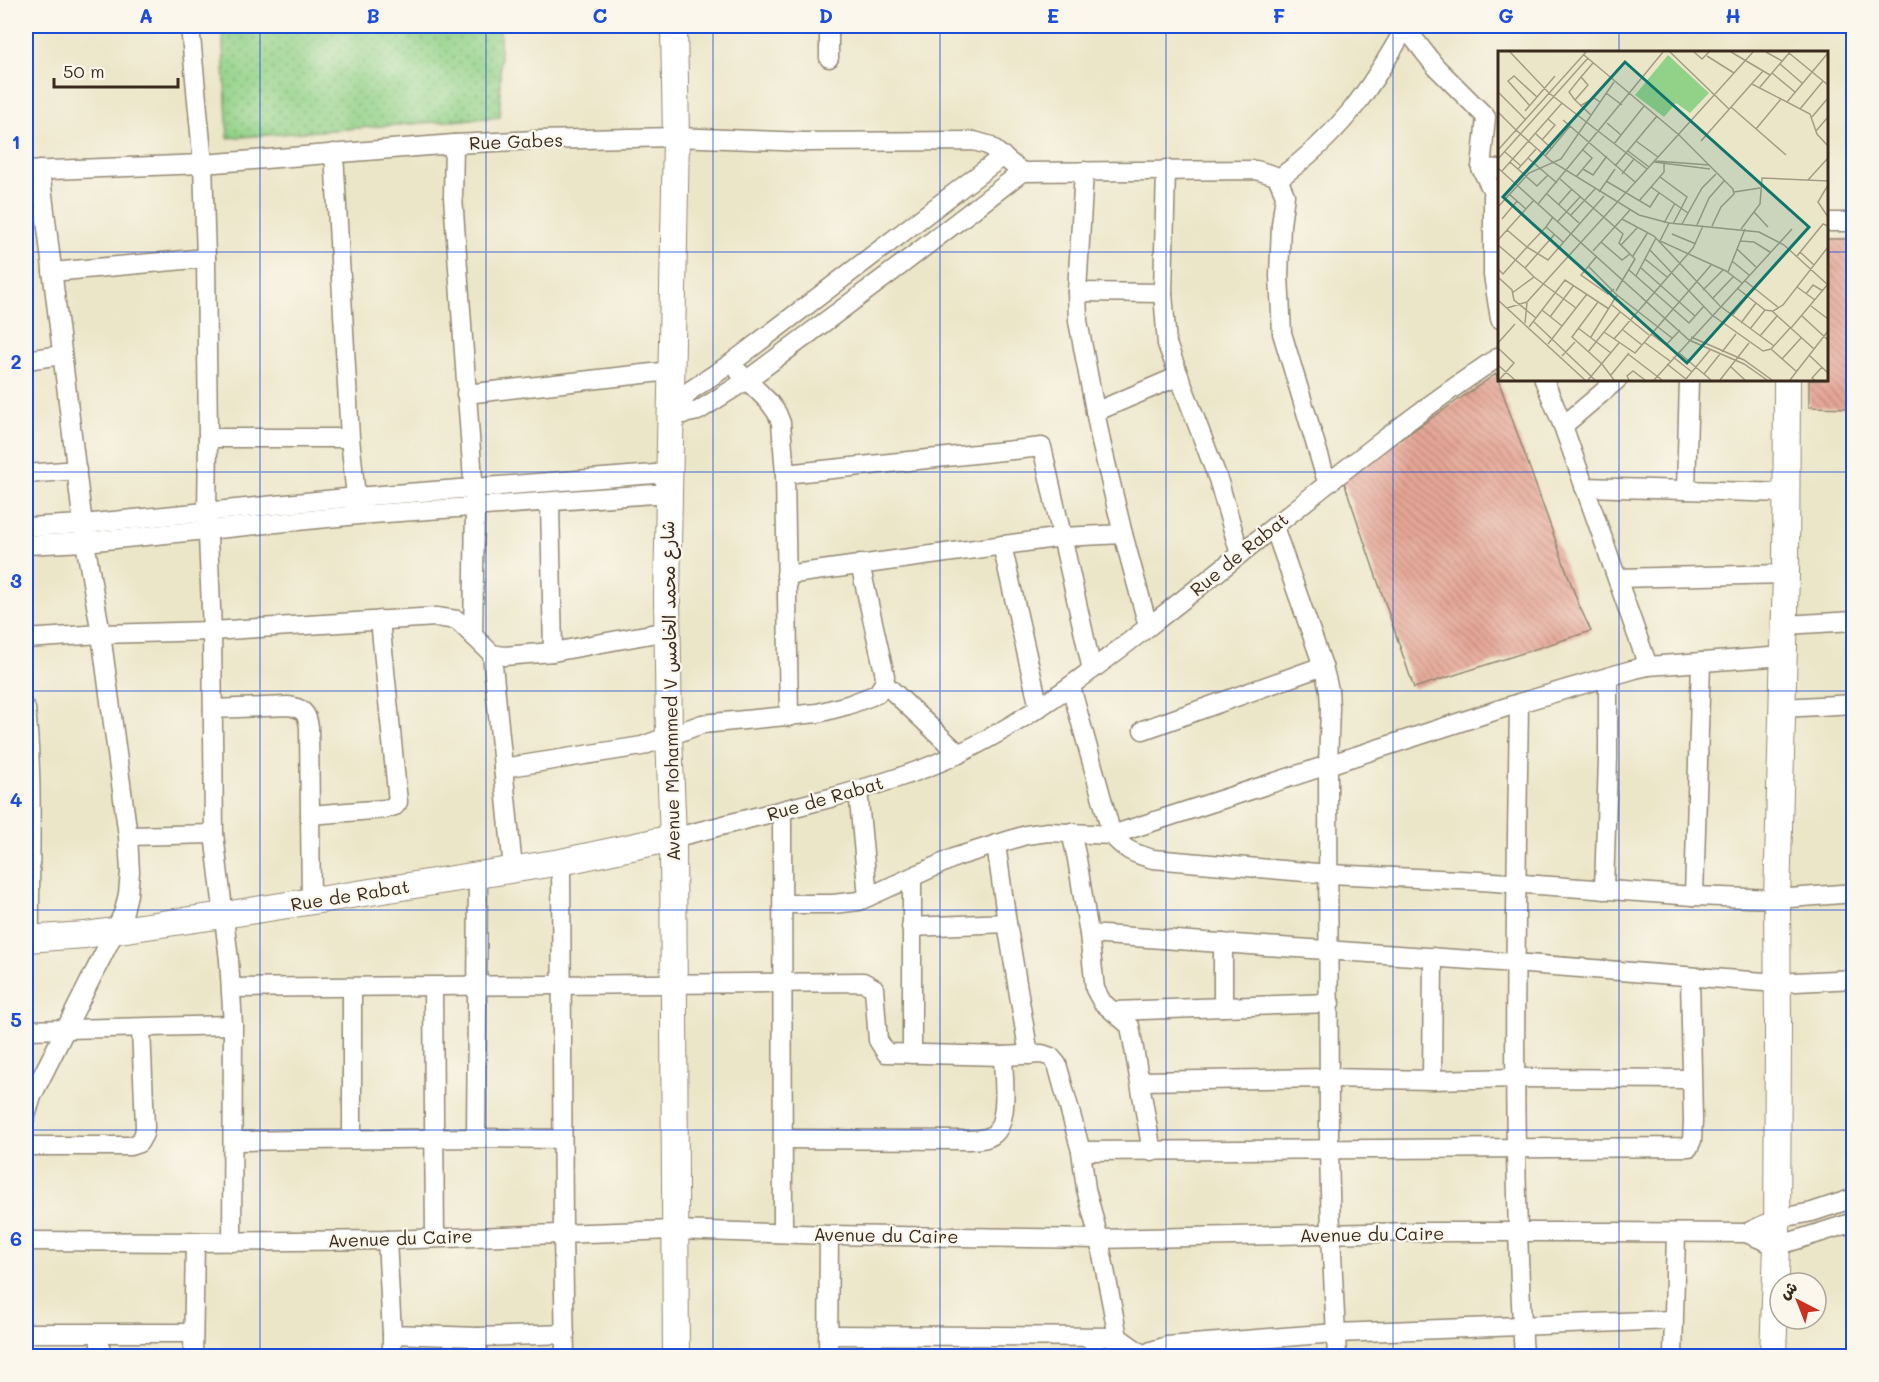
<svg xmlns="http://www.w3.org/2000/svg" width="1879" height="1382" font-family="Mali,'Playpen Sans Arabic',sans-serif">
<defs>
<pattern id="green-dots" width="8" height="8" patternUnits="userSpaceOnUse" patternTransform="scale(1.5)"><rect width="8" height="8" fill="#92d188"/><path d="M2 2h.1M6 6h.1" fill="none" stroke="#78aa6f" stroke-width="1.8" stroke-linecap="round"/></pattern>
<pattern id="building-back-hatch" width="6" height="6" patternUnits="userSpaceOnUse" patternTransform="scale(1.5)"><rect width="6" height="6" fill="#e5a696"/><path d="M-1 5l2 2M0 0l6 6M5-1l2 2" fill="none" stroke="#bb877a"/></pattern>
</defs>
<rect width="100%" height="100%" fill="#fbf7ec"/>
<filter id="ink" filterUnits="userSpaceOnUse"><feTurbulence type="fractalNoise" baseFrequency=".0167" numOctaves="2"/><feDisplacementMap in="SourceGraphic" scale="12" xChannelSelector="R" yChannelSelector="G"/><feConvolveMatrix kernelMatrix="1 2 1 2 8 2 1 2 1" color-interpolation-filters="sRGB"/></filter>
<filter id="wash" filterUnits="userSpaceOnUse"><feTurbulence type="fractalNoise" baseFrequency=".008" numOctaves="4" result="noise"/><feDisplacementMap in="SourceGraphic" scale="24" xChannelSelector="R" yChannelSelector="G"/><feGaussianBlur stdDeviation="1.35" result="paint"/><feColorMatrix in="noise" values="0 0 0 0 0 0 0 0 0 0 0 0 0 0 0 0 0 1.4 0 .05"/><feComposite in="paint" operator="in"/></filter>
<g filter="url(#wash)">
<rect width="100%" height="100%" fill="#ece6c9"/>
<path fill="url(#green-dots)" stroke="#667e53" stroke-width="1.5" d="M222,26H500V117L228,138Z"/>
<g id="blocks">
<g fill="url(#building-back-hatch)">
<path d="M1826,239H1854V408L1809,407V380H1826Z"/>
<path d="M1496,374L1578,603L1591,631L1414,688L1343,479Z"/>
</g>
</g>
</g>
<g filter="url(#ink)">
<use href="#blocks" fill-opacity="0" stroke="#948874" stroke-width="1.5"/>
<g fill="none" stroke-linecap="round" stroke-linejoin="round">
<defs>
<g id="street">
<path d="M190,26L203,164L206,258L208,438L207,513L212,631L214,834L229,960L233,1025L232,1242"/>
<path d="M829,26V58"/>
<path d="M1404,26L1435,66L1486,117L1481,168L1493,192V275L1500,319"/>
<path d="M454,144L453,197L475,508L473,636"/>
<path d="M334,153L350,438L357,507"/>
<path d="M1481,168L1500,169"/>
<path d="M1166,169L1163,293L1167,344L1218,479L1240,554"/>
<path d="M26,171L203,164L454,144L537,140L676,137L805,142L974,141L988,145L1022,172L1256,170L1273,175L1278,179L1285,195L1281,225L1279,276L1282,333L1327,482"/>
<path d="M1084,171L1077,292L1078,321L1101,442L1123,534L1148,626"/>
<path d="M1278,179C1339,135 1369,92 1405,28"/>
<path d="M1826,222H1854"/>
<path d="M52,272L206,258"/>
<path d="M1077,292L1163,293"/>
<path d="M26,360L62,355"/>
<path d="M739,372L769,402L777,413L781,423L785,474L789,717"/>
<path d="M1544,380L1563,426L1648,666"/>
<path d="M466,394L670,371"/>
<path d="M1095,412L1179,376"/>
<path d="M669,417L698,411L747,380L901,265L1022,172"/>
<path d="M669,417L691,390L730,364L1003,156"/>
<path d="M1563,426L1617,380"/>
<path d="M208,438H350"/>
<path d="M26,474L77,470"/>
<path d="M785,474L1042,447L1092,670"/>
<path d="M1584,487L1786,493"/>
<path d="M1686,490L1689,380"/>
<path d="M550,502L553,652"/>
<path d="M26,527L83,524L356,497L668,473"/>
<path d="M1274,527L1323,666L1329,690L1330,708L1328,765L1329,1149L1331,1234L1337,1356"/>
<path d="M26,545L85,542L358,515L668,493"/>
<path d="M1002,545L1039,708"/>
<path d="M786,575L1062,537L1123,534"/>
<path d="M1617,578L1786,574"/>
<path d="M1785,625L1854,621"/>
<path d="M26,639L101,634L212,631L436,617L457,620L492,654L504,656L553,652L667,631"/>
<path d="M492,654L513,869"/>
<path d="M884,683L959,754"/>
<path d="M1071,687L1112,835L1519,703L1635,669L1648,666L1784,656"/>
<path d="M1519,703C1516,921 1510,1139 1524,1356"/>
<path d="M1783,708L1854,704"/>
<path d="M26,709C34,785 29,862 30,939"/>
<path d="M213,709L288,706C302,708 307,712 309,727L311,901"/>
<path d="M1143,730L1323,666"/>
<path d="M503,768L642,746L702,724L818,713L848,705L877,694L884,683L885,676L860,564"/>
<path d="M858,790L868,897"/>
<path d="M782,811L783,1232"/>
<path d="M310,815L385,809L395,806L398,802L380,620"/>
<path d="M1071,832L1077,859L1089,934L1095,989L1102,1002L1130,1026L1152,1152"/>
<path d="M128,836L214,834"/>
<path d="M673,838C727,824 780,811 834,797C876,785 918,773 958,754C1028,721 1087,674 1148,627C1265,537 1376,438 1500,356"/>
<path d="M996,844L1007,923L1029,1055"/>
<path d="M561,862L563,1233L565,1356"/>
<path d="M1604,890L1608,758V677"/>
<path d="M1694,896L1701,662"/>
<path d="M783,904H833L859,901L956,857L1026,835L1048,832L1112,835C1124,850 1135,854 1153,859L1329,874L1481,881L1694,896L1777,899L1854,893"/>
<path d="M911,927L1007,923"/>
<path d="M1089,934L1515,963L1777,983L1854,979"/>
<path d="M1223,943V1007"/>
<path d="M433,987L435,1238"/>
<path d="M232,988L863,982L874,988L878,1040L886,1053L1003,1056L1042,1054L1051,1057L1057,1064L1081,1151L1086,1189L1099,1239L1118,1337"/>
<path d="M1115,1011L1330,1003"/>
<path d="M26,1030L233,1025"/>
<path d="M912,1054V877"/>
<path d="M1432,1080L1433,957"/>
<path d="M1141,1081L1328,1078L1432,1080L1516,1078L1691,1079"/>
<path d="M26,1116L32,1096L115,931L124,911L128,894L130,872L128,836L101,634L85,542L40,170"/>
<path d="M476,1138L478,874"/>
<path d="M352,1139V988"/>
<path d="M783,1139L958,1140C969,1140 986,1141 994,1134C1010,1120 1003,1075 1003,1056"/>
<path d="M233,1141L476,1138L562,1139"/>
<path d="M26,1146H130L139,1143L144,1134L145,1127L141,1028"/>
<path d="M1081,1151L1689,1147L1692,1140L1693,1121L1690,977"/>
<path d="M1746,1233L1776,1219L1812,1212L1854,1198"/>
<path d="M387,1240L392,1334L478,1337L565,1334"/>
<path d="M26,1241L195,1242L387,1240L674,1230L829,1235L1099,1239L1415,1232H1606L1746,1233L1777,1246L1854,1222"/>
<path d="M26,1333H193"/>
<path d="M100,1334V1356"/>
<path d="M829,1335L1118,1337L1145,1356L1151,1351L1167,1346L1336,1333L1673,1320"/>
<path d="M478,1337V1356"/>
<path d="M1092,1337L1096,1356"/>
<path d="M193,1356L195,1242"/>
<path d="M392,1356V1334"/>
<path d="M828,1356L829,1235"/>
<path d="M1673,1356L1676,1233"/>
</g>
<g id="secondary">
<path d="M674,26L676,137L667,596L669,737L673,838L676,1356"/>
<path d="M26,939L85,935L224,915L561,862L673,838"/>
<path d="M1773,1356L1777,1246L1778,1028L1777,899L1786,574L1787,380"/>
</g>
</defs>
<use href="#street" stroke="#948874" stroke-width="21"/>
<use href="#secondary" stroke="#948874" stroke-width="28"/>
<use href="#street" stroke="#fff" stroke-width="18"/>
<use href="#secondary" stroke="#fff" stroke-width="26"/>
</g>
</g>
<path fill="none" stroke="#1d4ed8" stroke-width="1.5" stroke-opacity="0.55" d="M260,26V1356M486,26V1356M713,26V1356M940,26V1356M1166,26V1356M1393,26V1356M1619,26V52M26,252H1500M1826,252H1854M1619,380V1356M26,472H1854M26,691H1854M26,910H1854M26,1130H1854"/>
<g text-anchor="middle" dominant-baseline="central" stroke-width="4.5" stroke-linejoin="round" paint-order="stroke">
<g font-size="18" fill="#3b2a1e" stroke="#fbf7ec">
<text transform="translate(516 141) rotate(-2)">Rue Gabes</text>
<text transform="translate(1239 554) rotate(-39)">Rue de Rabat</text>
<text transform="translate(670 691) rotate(-91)">Avenue Mohammed V شارع محمد الخامس</text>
<text transform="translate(825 798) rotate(-16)">Rue de Rabat</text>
<text transform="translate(350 895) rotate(-9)">Rue de Rabat</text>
<text transform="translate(1372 1234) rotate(-1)">Avenue du Caire</text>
<text transform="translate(886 1235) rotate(1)">Avenue du Caire</text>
<text transform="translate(400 1238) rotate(-2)">Avenue du Caire</text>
</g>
</g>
<g transform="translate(1498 51)">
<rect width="330" height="330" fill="#ece6c9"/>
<path d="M170,4L211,42L192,62L178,52L166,66L137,44Z" fill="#92d188"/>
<path fill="none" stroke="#a59b85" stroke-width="1.5" d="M12,1L51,42L149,118M172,1L231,58M196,1L204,8L211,1M233,1L272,24M268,1L284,10M291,2L330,34M86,4L181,84L235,138L236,143L223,156L214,175M209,5L236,22M282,13L304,32M274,22L297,41M254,33L312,63L319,83L330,95M262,36L292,1M0,41L27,68M108,42L124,54M77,49L71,41L83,26M289,51L330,2M32,55L10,30L16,25L39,46M82,55L96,47L102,51M233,56L288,104M302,58L325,30M27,60L57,25M0,61L18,79M93,64L77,49L90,34L83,26L95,12M314,66L330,47M65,69L137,131M109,72L123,84M258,78L283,48M18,79L53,110L141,164L171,172L261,181L286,194L330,234M318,80L330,66M37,82L54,98M44,89L57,74L50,68M138,90L160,106M203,90L265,20M116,93L146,55M0,99L88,1M130,100L151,116M7,101L23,115M47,105L72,75M30,107L59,132M0,108L90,7M158,110L211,114M12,111L39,135L50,124M156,111L212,118M117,115L159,65M0,117L191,289L246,313L269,329M20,118L38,98M85,118L95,124L109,105M4,120L64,52M124,123L136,108M78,126L94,107L85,99M162,126L189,146L175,173M62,128L125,183L121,192L137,208L118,240M310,129L330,107M108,130L152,156L161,142M330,134L320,151L330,166M153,136L190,162M101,141L117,118M236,141L262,137M11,143L28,158M49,143L81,172M141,150L166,121V113M40,153L165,1M61,153L74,138M0,156L31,122L63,108L116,31M256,161L270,176M73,164L97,138M55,166L48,176L65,191M4,168L19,150M124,168L156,185L222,255L276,295M60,170L82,146M166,172L177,152M171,172L162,190L228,220L244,232M184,173L204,137L218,123M199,174L211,147L226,130M243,178L262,153L264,127L330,130M9,179L36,149M174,183L198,193M0,189L9,179L29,196L48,176M242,190L256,191L272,201M103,191L124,209L132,203M0,194L27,217M123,194L139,177M151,198L214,264L265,300L273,298L292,277M239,198L258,216M95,200L132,159M302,201L316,214M99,205L83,224L110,243L116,238M135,205L150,181M299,205L325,173L330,175M147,208L169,226M234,210L251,224M90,215L119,244L174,287M143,217L197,265M0,218L5,223L29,196L50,209L106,145M131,219L191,272L206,255M230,221L247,178M138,225L158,187M36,226L78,257M1,227L14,239L16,249L38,267M246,229L281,257M299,236L317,249M239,237L267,259L274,260L316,298M205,239L225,219M14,242L36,226L27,217L56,184M308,243L315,234L325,240M214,248L235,226M0,249L87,329M100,251L74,286L104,313L116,329M114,254L151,284M313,255L330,268M9,257L29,251L255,1M44,259L64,275M275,260L285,254L330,196M234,265L249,246M304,265L330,289M52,266L76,234M36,271L97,329M27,272L29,252M243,272L258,252M31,276L67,229L111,258M80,277L113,302M293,277L330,233M252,278L267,259M125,279L144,294M106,281L137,302L214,213M153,283L179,302M262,285L279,265M93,286L119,244M193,286L246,309L274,329M116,288L195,197L205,175M146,291L172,310M0,292L17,273M50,293L89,243M168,294L182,279M0,297L16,312L1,329M273,298L299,321M90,301L122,261M180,301L213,329M224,301L238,283M130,303L164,329M311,304L330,322M64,305L77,291M175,306L194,321M284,308L303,287M169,313L188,328L212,299M0,314L17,329M233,316L247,329M206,323L222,303M113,324L131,302M90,329L121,292M131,329L129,325L135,320L147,329M156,329L294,178M222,329L251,292M292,329L330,280M317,329L314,327L324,316"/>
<path fill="#0f766e" fill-opacity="0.15" stroke="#0f766e" stroke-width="3" d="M127,11L311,176L189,312L5,146Z"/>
<rect width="330" height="330" fill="none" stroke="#3b2a1e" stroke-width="3"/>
</g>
<rect width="1879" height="1382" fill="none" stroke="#fbf7ec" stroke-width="66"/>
<g transform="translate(1798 1301) rotate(318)"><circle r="28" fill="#fbf7ec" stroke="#aea59a" stroke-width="1.5"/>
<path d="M0-4.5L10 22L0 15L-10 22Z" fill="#c8321e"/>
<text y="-9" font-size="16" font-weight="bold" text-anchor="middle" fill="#3b2a1e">ش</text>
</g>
<path d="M54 78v9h124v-9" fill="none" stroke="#3b2a1e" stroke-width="3"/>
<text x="63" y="78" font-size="18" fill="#3b2a1e" stroke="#fbf7ec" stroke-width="4.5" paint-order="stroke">50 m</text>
<rect x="33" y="33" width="1813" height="1316" fill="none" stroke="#1d4ed8" stroke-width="2"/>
<g font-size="20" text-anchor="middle" font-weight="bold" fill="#1d4ed8">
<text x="146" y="23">A</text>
<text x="373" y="23">B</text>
<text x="600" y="23">C</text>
<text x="826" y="23">D</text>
<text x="1053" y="23">E</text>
<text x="1279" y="23">F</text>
<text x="1506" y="23">G</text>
<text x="1733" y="23">H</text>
<text x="16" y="149">1</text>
<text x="16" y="369">2</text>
<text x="16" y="588">3</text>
<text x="16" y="807">4</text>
<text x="16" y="1027">5</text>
<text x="16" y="1246">6</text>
</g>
</svg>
